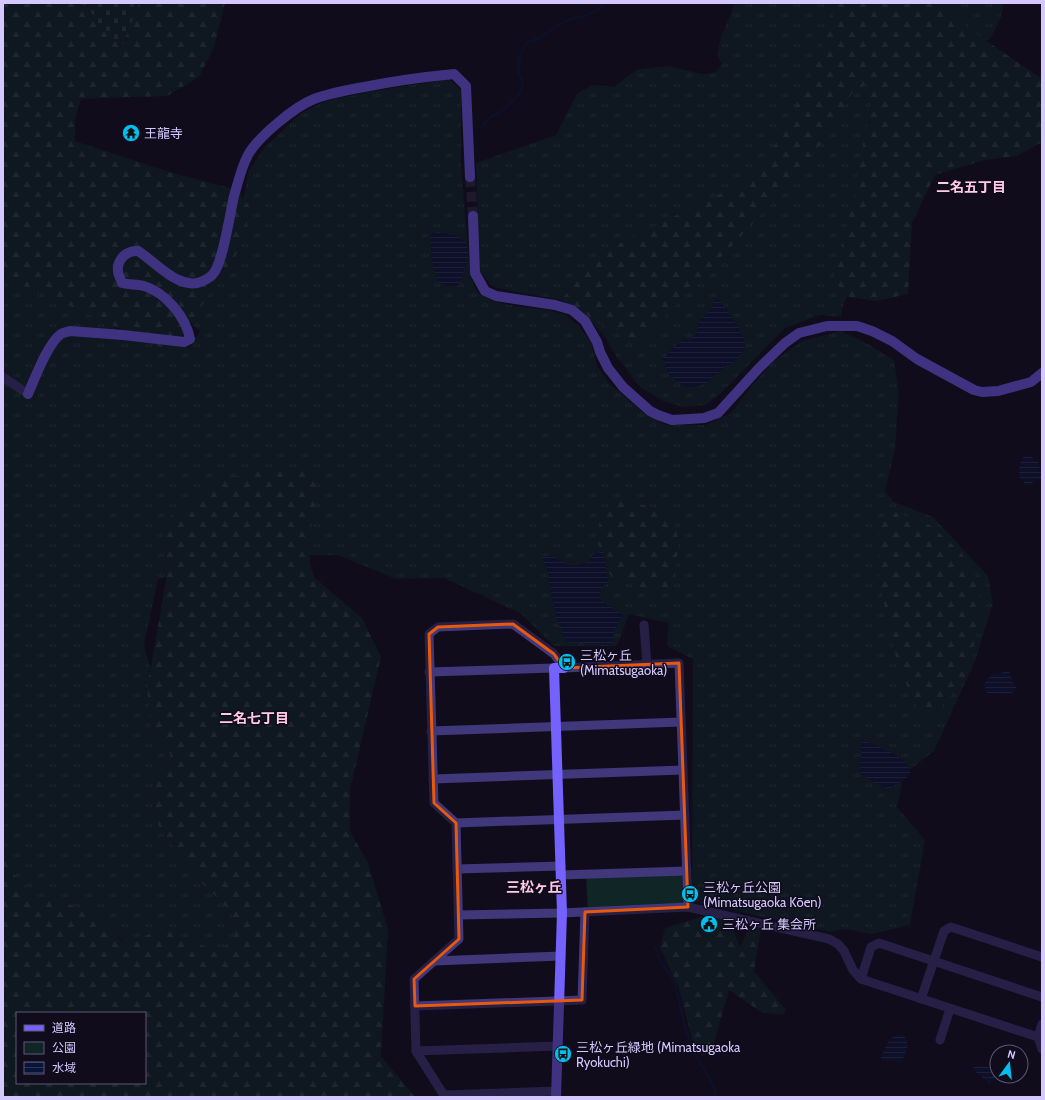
<svg xmlns="http://www.w3.org/2000/svg" width="1045" height="1100" font-family="Cabin,'Noto Sans JP',sans-serif">
<defs>
<pattern id="grass-tufts" width="24" height="20" patternUnits="userSpaceOnUse"><rect width="24" height="20" fill="#0f2526"/><path d="M3 7l-1-3M5 7V3M7 7l1-3M15 17l-1-3M17 17v-4M19 17l1-3" fill="none" stroke="#314347"/></pattern>
<pattern id="forest-firs" width="22" height="20" patternUnits="userSpaceOnUse"><rect width="22" height="20" fill="#0f2526"/><path d="M5 1l3.5 6h-7zM16 11l3.5 6h-7z" fill="#314347"/></pattern>
<pattern id="cemetery-stones" width="16" height="16" patternUnits="userSpaceOnUse"><rect width="16" height="16" fill="#0f2526"/><path d="M2 7V4a2 2 0 0 1 4 0v3zM10 15v-3a2 2 0 0 1 4 0v3z" fill="#314347"/></pattern>
<pattern id="water-rules" width="6" height="5" patternUnits="userSpaceOnUse"><rect width="6" height="5" fill="#091538"/><path d="M0 2.5h6" fill="none" stroke="#2c3656"/></pattern>
</defs>
<rect width="100%" height="100%" fill="#100c1c"/>
<g fill="url(#grass-tufts)">
<path d="M735,3H1004L1000,20L990,39L973,46L851,286L842,308L841,317L820,315L785,328L719,395L705,405L683,407L663,401L640,387L616,356L605,337L593,323L561,300L506,290L492,286L480,271L476,163L556,135L577,94L592,85L614,87L636,70L667,66L703,74L715,73L722,64L717,55L721,37Z"/>
<path d="M449,79L461,90V164L470,275L477,292L492,301L515,306L547,310L564,314L578,325L591,342L597,366L610,384L644,413L666,425H705L731,413L750,388L773,362L802,341L841,331L868,344L894,360L899,392L895,449L885,491L894,502L933,517L988,576L993,603L975,661L934,751L904,774L897,807L925,840L910,925L872,934L845,929L831,932L692,901L693,659L667,646L669,623L629,614L617,646H554L520,613L444,578L396,579L338,555L214,557L158,580L144,645L169,735L250,910L223,959L133,944L14,892L3,881V268L111,310L117,338L190,347L200,331L173,308L230,263L249,171L264,148L301,113L326,101L374,91Z"/>
</g>
<g fill="url(#forest-firs)" fill-rule="evenodd">
<path d="M3,3H225L214,47L199,77L167,96L81,99L75,119V141L166,171L237,190L251,209L240,248L171,352L72,307L3,277Z"/>
<path d="M833,3H945L968,28L1042,79V142L1017,156L985,160L935,175L912,223L908,294L876,301L843,296L834,274L854,200L858,170L871,105L865,85L852,93L825,139L768,207L662,320L636,345L561,300L604,251L750,179L775,145L792,113L818,60L833,11Z"/>
<path d="M269,467L306,469L317,487L309,543L310,565L315,578L362,618L381,657L350,790V831L368,863L388,929L381,1056L415,1097H3V847L10,870L38,901H61L108,919L120,940L147,935L162,928L218,952L234,938L238,923L221,901L200,881L159,828L155,804V775L171,755L151,726L147,689L166,580L163,522L215,483ZM17,1013H145V1083H17Z"/>
<path d="M621,499L671,512L679,541L674,586L657,592L622,582L612,577L601,562L597,534L602,513Z"/>
<path d="M892,511L930,525L961,552L979,583L980,622L965,679L926,725L899,669L890,632L880,584L878,522Z"/>
<path d="M706,915L730,922L740,947L750,926L761,929L754,971L786,1010L783,1015L761,1012L729,990L712,1051L702,1056L692,1038L678,986L660,948L665,928Z"/>
</g>
<path fill="url(#cemetery-stones)" d="M78,3H139L123,44L117,43L111,32L98,27L89,7Z"/>
<path fill="#0f2526" d="M681,875L682,876L683,904L588,912L586,877Z"/>
<g fill="url(#water-rules)">
<path d="M437,232C446,233 455,234 462,239C475,248 463,274 458,286H447L438,283L432,262L430,235Z"/>
<path d="M716,299L721,302C727,311 746,335 745,345C744,356 731,363 723,369C717,373 712,380 706,383C685,394 669,381 663,359L683,338L689,340L698,332C696,320 703,319 710,310C712,306 713,302 716,299Z"/>
<path d="M1029,455L1038,462L1042,477L1033,482L1032,485L1025,484L1019,476V468L1022,458Z"/>
<path d="M603,551L608,583L601,588L600,600L623,615L614,631L612,645L566,642L556,617L547,569L541,556H553L570,566L589,562L592,555Z"/>
<path d="M1009,671L1013,683L1017,688L1011,694L987,693L984,684L991,675Z"/>
<path d="M862,740C874,745 914,758 910,775L890,789L873,782L860,773Z"/>
<path d="M900,1034L905,1037L908,1046L902,1062H897L881,1059C885,1048 887,1037 900,1034Z"/>
<path d="M980,1066L995,1068V1077L993,1081L989,1083L972,1069L974,1067Z"/>
</g>
<g fill="none" stroke-linecap="round" stroke-linejoin="round">
<g stroke="#091538" stroke-width="2.5">
<path d="M483,126L488,119L506,108L519,95L523,83L519,74V60L524,47L528,42L542,37L554,27L574,18L580,17L595,12L601,8L604,3"/>
<path d="M655,947L662,964L669,973L675,983L685,1028L694,1052L715,1089V1097"/>
</g>
<path stroke="#2d283e" stroke-width="10" stroke-dasharray="10 5" stroke-linecap="butt" d="M470,177L473,216"/>
<g stroke="#41377b" stroke-width="9">
<path d="M3,377L28,394"/>
<path d="M644,625L647,664"/>
<path d="M429,672L554,668"/>
<path d="M431,731L681,722"/>
<path d="M433,779L683,770"/>
<path d="M456,823L685,815"/>
<path d="M457,869L561,866"/>
<path d="M561,875L687,871"/>
<path d="M458,915L562,913L688,907L829,939L838,944L844,951L853,970L861,979L1038,1037L1042,1049"/>
<path d="M434,961L561,956"/>
<path d="M861,979L871,947L879,943L1042,997"/>
<path d="M921,999L944,931L951,927L1042,957"/>
<path d="M415,1006L582,1000L585,912"/>
<path d="M1038,1037L1042,1024"/>
<path d="M940,1040L950,1009"/>
<path d="M416,1051L558,1046"/>
<path d="M444,1095L557,1091"/>
<path d="M445,1097L416,1051L414,979L459,939L456,823L434,803L429,634L438,627L513,624L554,654L564,668L679,663L688,907"/>
</g>
<g stroke="#7561fc" stroke-width="10">
<path d="M473,216L475,273L485,291L496,296L555,305L572,310L585,321L597,342L600,352L608,368L623,387L650,411L658,415L672,420L690,419L704,418L718,413L759,368L785,343L799,333L827,326H857L872,331L892,341L917,359L974,390L982,392L998,391L1031,382L1042,373"/>
<path d="M28,394C35,378 48,343 61,334C64,332 67,332 70,331L123,335L184,342L190,339C186,317 165,292 144,286C137,284 130,285 122,283C121,279 118,275 118,271C117,259 127,250 138,251C157,263 180,292 203,281C207,279 211,277 213,274C223,263 230,213 234,196C238,183 241,168 248,155C258,137 294,107 314,99C330,93 347,90 364,87C394,81 423,77 454,74L466,86L470,177"/>
<path d="M556,1097L562,913L554,668H564"/>
</g>
</g>
<path d="M0 0H1045V1100H0ZM513,624L554,654L564,668L679,663L688,907L585,912L582,1000L415,1006L414,979L459,939L456,823L434,803L429,634L438,627Z" fill="#100c1c" fill-opacity=".55" fill-rule="evenodd"/>
<path fill="none" stroke="#e8590c" stroke-width="3" stroke-linejoin="round" d="M513,624L554,654L564,668L679,663L688,907L585,912L582,1000L415,1006L414,979L459,939L456,823L434,803L429,634L438,627Z"/>
<defs>
<symbol id="temple-disc" viewBox="-11 -11 22 22"><circle r="9.5" fill="#04bfee" stroke="#100c1c"/><path d="M0-6L5-2H3V0L6.5 2.5H4V6H1.5V3h-3V6H-4V2.5H-6.5L-3 0V-2H-5Z" fill="#111"/></symbol>
<symbol id="bus-disc" viewBox="-11 -11 22 22"><circle r="9.5" fill="#04bfee" stroke="#100c1c"/><path d="M-5-6H5V4H4V6H2V4H-2V6H-4V4H-5ZM-3.5-4V0h7V-4ZM-3.5 1.2v1.5H-2V1.2ZM2 1.2v1.5H3.5V1.2Z" fill="#111"/></symbol>
<symbol id="civic-disc" viewBox="-11 -11 22 22"><circle r="9.5" fill="#04bfee" stroke="#100c1c"/><path d="M-.6-6.5H3V-4.5H.6V-3L4-1V1h2V6H-6V1h2V-1L-.6-3ZM-1.2 2.5V6h2.4V2.5Z" fill="#111"/></symbol>
</defs>
<g fill-rule="evenodd">
<use href="#temple-disc" x="121" y="123" width="20" height="20"/>
<use href="#bus-disc" x="557" y="652" width="20" height="20"/>
<use href="#bus-disc" x="680" y="884" width="20" height="20"/>
<use href="#civic-disc" x="699" y="914" width="20" height="20"/>
<use href="#bus-disc" x="553" y="1044" width="20" height="20"/>
</g>
<g text-anchor="middle" dominant-baseline="central" stroke-width="3" stroke-linejoin="round" paint-order="stroke">
<g font-size="13" fill="#d4c8fe" stroke="#100c1c" text-anchor="start">
<text x="144" y="133">王龍寺</text>
<text x="580" y="655">三松ヶ丘<tspan x="580" dy="15">(Mimatsugaoka)</tspan></text>
<text x="703" y="887">三松ヶ丘公園<tspan x="703" dy="15">(Mimatsugaoka Kōen)</tspan></text>
<text x="722" y="924">三松ヶ丘 集会所</text>
<text x="576" y="1047">三松ヶ丘緑地 (Mimatsugaoka<tspan x="576" dy="15">Ryokuchi)</tspan></text>
</g>
<g font-size="14" font-weight="bold" fill="#fecae6" stroke="#100c1c">
<text x="971" y="187">二名五丁目</text>
<text x="254" y="718">二名七丁目</text>
<text x="534" y="887">三松ヶ丘</text>
</g>
</g>
<rect width="1045" height="1100" fill="none" stroke="#d4c8fe" stroke-width="8"/>
<rect x="16" y="1012" width="130" height="72" fill="#100c1c" stroke="#5e5776"/>
<rect x="24" y="1025" width="20" height="6" fill="#7561fc" stroke="#5e5776"/>
<text x="52" y="1032" font-size="12" fill="#d4c8fe">道路</text>
<rect x="24" y="1042" width="20" height="12" fill="#0f2526" stroke="#5e5776"/>
<text x="52" y="1052" font-size="12" fill="#d4c8fe">公園</text>
<rect x="24" y="1062" width="20" height="12" fill="url(#water-rules)" stroke="#5e5776"/>
<text x="52" y="1072" font-size="12" fill="#d4c8fe">水域</text>
<g transform="translate(1009 1064) rotate(15)"><circle r="19" fill="#100c1c" stroke="#5e5776"/>
<path d="M0-3L7 15L0 10L-7 15Z" fill="#04bfee"/>
<text y="-6" font-size="11" font-weight="bold" text-anchor="middle" fill="#d4c8fe">N</text>
</g>
</svg>
